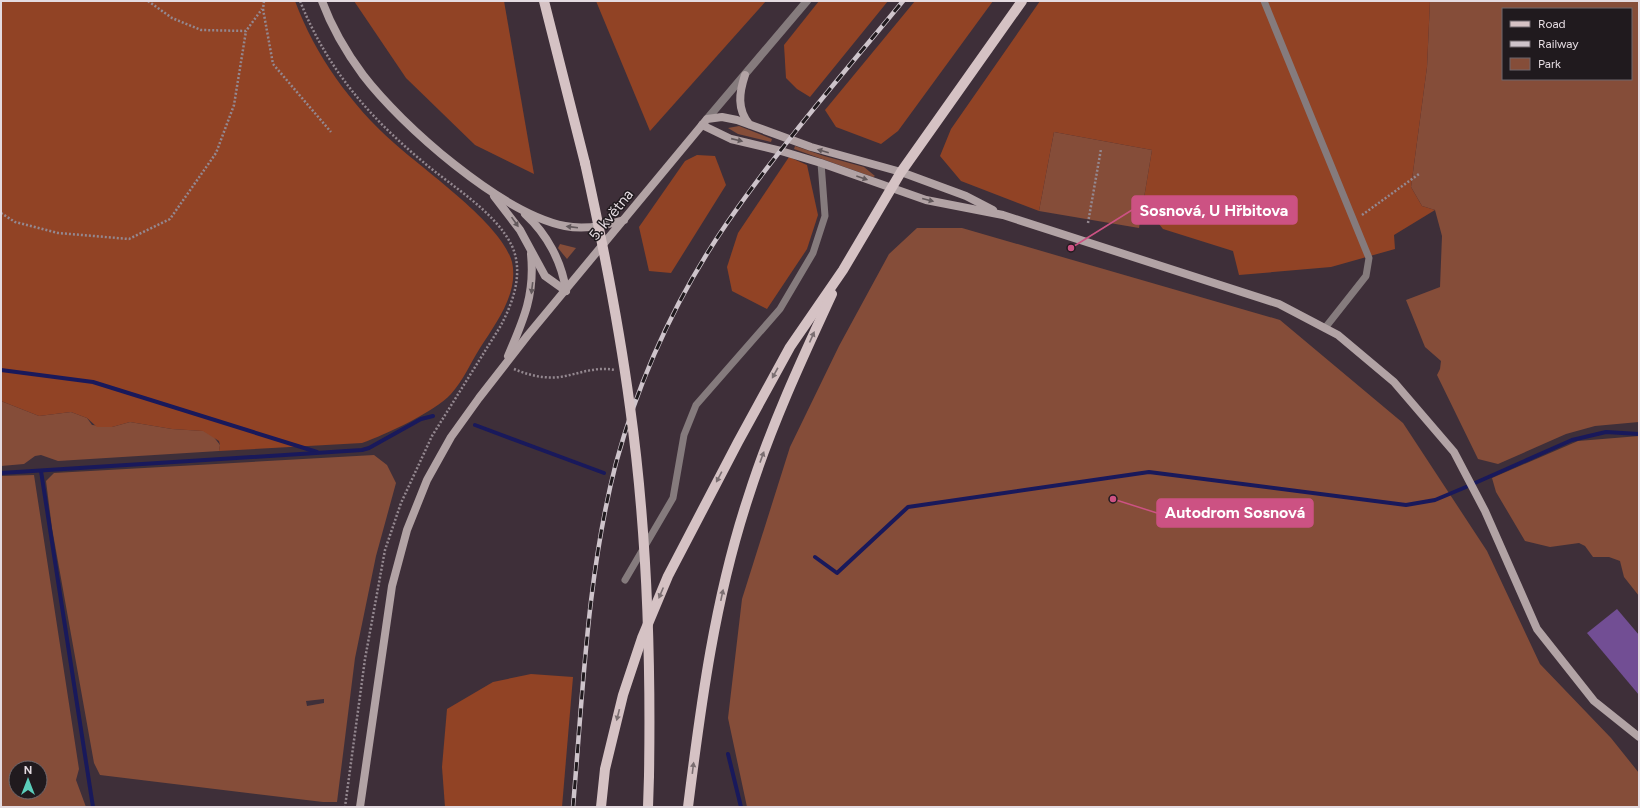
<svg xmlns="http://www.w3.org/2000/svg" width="1640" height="808" font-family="Figtree,sans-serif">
<rect width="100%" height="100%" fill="#3e2f39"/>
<g fill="#854d39" fill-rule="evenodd">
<path d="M1430,1H1639V422L1595,426L1566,434L1498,464L1478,459L1437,375L1440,369L1441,361L1425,347L1406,300L1440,287L1442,236L1435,210L1422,206L1411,187L1427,67ZM1503,9H1631V79H1503Z"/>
<path d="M739,126L772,139L771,142L738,134L728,128Z"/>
<path d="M1054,132L1152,150L1139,228L1039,211Z"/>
<path d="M795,146L824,156L864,167L875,176L873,177L794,149Z"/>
<path d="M917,228H962L1280,320L1403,423L1487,551L1540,664L1611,738L1639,773V807H747L728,718L742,599L790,447L839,346L889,254Z"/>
<path d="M560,244L576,248L567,259L558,248Z"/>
<path d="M1,401L39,416L71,412L87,418L92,425L112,427L130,422L172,429L204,431L213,436L220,445L219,451L58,461L41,455L35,456L24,464L1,466Z"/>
<path d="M1639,436V596L1624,577L1620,561L1609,557H1593L1585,546L1579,543L1550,547L1525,541L1496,492L1492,478L1578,441Z"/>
<path d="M374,455L387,465L396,483L376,556L355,658L337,802H323L100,775L94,763L52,528L46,481L54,473ZM324,699V703L307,706L306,701Z"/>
<path d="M34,475L79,769L76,780L86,807H1V476ZM16,768H40V792H16Z"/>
</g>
<g fill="#914325">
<path d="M1,1H295C315,55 351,105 394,143C425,171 502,224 512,262C519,293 496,323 480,348C471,362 463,381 451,394C434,412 387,434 362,443L219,451L220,445L219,441L203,431L172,429L130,422L112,427H97L87,418L71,412L39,416L1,401Z"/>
<path d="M354,1H504L534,174L475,145L406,78Z"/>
<path d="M596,1H766L650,131Z"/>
<path d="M819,1H888L810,97L797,89L786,78L784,45Z"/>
<path d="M915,1H993L898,131L881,144L836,127L825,110Z"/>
<path d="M1040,1H1430L1427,67L1411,187L1422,206L1435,210L1394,235L1395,249L1331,267L1239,275L1233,251L1163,229L1143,204L1152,150L1054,132L1039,211L961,181L940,156L951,129Z"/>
<path d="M697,155L715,156L726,185L671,273L649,271L639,227L685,161Z"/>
<path d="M789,157L807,165L818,215L807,249L767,309L732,291L727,267L738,233Z"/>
<path d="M531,674L573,677L562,807H445L442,767L447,709L493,682Z"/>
</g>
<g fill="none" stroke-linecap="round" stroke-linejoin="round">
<g stroke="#19195b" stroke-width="4">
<path d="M1,370L93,382L317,452"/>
<path d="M475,425L604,473"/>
<path d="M41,471L93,807"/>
<path d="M1,473L362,450L369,448L421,419L433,416"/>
<path d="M1475,483L1572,440L1606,432L1639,434"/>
<path d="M815,557L837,573L908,507L1149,472L1406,505L1435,500L1466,487"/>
<path d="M728,754L741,807"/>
</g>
</g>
<path fill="#724e94" d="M1617,609L1639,635V695L1587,633Z"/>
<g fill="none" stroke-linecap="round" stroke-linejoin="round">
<g stroke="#948890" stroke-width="2.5" stroke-dasharray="2 2" stroke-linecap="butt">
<path d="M148,1L172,18L201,30L246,31L262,9"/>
<path d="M264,1L263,9L273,64L331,132"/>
<path d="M300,1C327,68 367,115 422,161C451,186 495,211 512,246C524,273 513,303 500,327L432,436L401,503L385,550L365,659L345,807"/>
<path d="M1,213L15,222L58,233L129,239L170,219L216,153L234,105L246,31"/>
<path d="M1362,215L1419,174"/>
<path d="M1088,223L1101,149"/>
<path d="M514,369C528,375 544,379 560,377C579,374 595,366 615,370"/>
</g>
<g stroke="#857b7d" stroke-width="7">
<path d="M1264,1L1369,258L1366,276L1325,328"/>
<path d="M625,580L673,498L684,435L696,405L780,309L813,253L825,216L821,163"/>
</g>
<path stroke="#857b7d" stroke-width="8" d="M707,119L807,1"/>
<g stroke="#b2a3a5" stroke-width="8">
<path d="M322,1C332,28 346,52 363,75C402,126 501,213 565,226C585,230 605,226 624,220"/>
<path d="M745,75C739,93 737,109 749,124"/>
<path d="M702,125L731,139L781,151L821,163L926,200L1003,215L1279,304L1338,335L1394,382L1454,452L1485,511L1537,629L1594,701L1639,737"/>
<path d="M494,196L520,230L545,276L566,291"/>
<path d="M525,214C547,234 562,262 566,291"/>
<path d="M508,356C524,319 535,294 531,254"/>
<path d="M360,807L392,586L407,530L427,480L451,437L479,398L528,335L707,119L722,117L737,120L811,147L901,172L966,196L993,210"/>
</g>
<g stroke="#d5c2c4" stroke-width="10">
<path d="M544,1L585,163"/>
<path d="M601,807L605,769L623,695L642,638L668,576L738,442L790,347L843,270L901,172L1022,1"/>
<path d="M648,807L649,776"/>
<path d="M688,807C701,703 715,598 748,498C770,428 801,361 832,294"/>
</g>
<defs>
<path id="rail" d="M573,807C583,692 587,575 616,463C639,379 677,296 727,223C780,146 843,74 903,1"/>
</defs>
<use href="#rail" stroke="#cec4cb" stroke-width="4.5"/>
<use href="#rail" stroke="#201a1e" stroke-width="3" stroke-dasharray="9" stroke-linecap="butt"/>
<path stroke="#d5c2c4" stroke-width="10" d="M585,163C603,244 619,325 630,407C647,529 651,653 649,776"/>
</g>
<defs><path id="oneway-solid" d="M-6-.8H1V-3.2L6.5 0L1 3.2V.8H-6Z"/></defs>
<g fill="#62585b">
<use href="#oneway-solid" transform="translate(737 140) rotate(13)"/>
<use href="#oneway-solid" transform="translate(823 151) rotate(-164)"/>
<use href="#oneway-solid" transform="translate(862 178) rotate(19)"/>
<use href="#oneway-solid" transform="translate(928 200) rotate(14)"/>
<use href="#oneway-solid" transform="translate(515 222) rotate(55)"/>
<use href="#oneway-solid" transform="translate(572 227) rotate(-173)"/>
<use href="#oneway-solid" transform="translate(532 288) rotate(97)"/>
</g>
<g fill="#7a6e71">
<use href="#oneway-solid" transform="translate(812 337) rotate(-66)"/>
<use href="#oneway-solid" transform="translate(775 373) rotate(119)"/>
<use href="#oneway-solid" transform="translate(762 457) rotate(-70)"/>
<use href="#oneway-solid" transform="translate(719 477) rotate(118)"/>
<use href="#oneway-solid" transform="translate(661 593) rotate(113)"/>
<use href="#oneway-solid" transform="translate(722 595) rotate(-78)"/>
<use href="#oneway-solid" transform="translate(618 715) rotate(104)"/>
<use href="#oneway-solid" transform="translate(693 768) rotate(-83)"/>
</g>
<g text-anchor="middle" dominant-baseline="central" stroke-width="3" stroke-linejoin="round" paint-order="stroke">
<g font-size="15" fill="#e4dbe1" stroke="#201a1e">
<text transform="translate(611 215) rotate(-51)">5. května</text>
</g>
</g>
<path fill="none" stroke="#cc5283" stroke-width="1.5" d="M1071 248L1132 210M1113 499L1157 513"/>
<g fill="#cc5283" stroke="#201a1e" stroke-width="1.5">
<circle cx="1071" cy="248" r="4"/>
<circle cx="1113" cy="499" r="4"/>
</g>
<g fill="#cc5283" stroke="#cc5283" stroke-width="1.5">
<rect x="1132" y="196" width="165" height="28" rx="4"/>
<rect x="1157" y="499" width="156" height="28" rx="4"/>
</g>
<g font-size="16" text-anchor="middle" font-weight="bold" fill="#fff">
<text x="1214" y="216">Sosnová, U Hřbitova</text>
<text x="1235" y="518">Autodrom Sosnová</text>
</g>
<rect width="1640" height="808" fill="none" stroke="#e4dbe1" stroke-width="4"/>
<rect x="1502" y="8" width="130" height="72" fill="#201a1e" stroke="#6e676c"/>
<rect x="1510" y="21" width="20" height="6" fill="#d5c2c4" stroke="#6e676c"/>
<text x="1538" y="28" font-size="12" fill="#e4dbe1">Road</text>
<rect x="1510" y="41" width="20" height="6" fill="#cec4cb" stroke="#6e676c"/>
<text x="1538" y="48" font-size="12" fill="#e4dbe1">Railway</text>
<rect x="1510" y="58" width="20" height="12" fill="#854d39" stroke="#6e676c"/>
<text x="1538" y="68" font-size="12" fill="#e4dbe1">Park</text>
<g transform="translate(28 780)"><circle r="19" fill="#201a1e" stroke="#6e676c"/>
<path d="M0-3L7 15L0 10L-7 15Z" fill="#5bcebb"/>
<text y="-6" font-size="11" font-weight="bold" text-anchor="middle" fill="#e4dbe1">N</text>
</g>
</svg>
